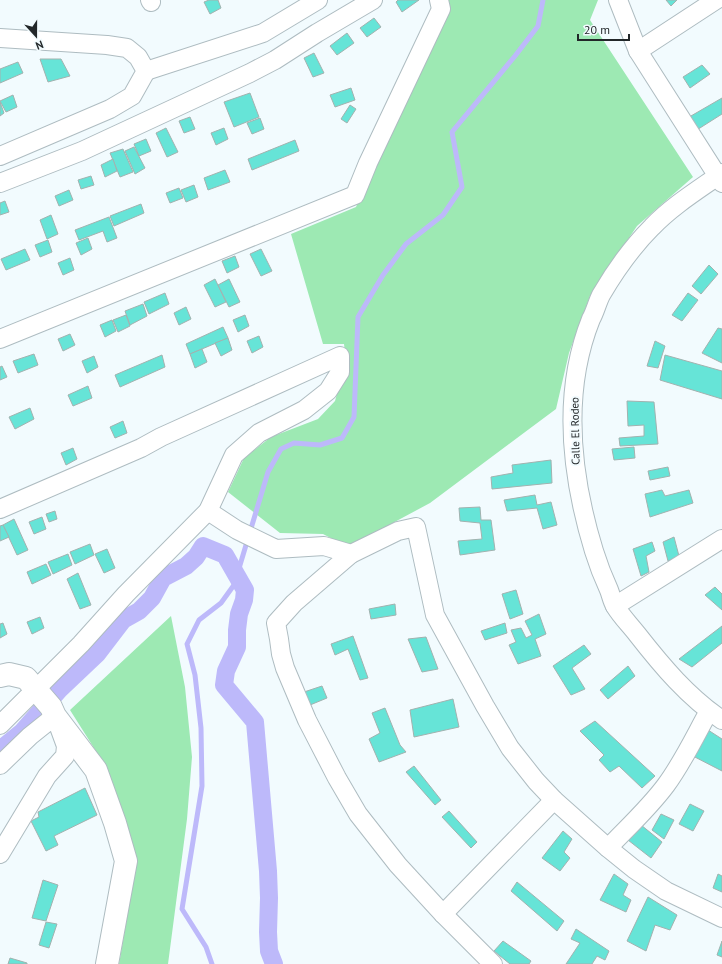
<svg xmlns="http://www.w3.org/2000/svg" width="722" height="964" font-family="'PT Sans',sans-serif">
<rect width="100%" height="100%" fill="#f2fbfe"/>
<g fill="#9de9b3">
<path d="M444,0H598L590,20L693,177L637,226L590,296L569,353L556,409L430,503L348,547L323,534L280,533L228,492L244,458L271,437L318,419L335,401L346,361L344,344H323L291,234L356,207L443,7Z"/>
<path d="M171,616L185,687L192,757L187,819L168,964H119L137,860L106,767L70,710Z"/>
</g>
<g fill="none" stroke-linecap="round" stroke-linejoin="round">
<path stroke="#bdb9fa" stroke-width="5" d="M212,964L206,947L182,909L202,786L201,728L195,675L187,644L199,620L221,603L234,585L268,472L281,449L294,443L320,445L342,438L354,417L358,317L383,275L406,244L443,215L462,187L452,132L515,56L538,26L543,0"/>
<path stroke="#bdb9fa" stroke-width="18" d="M0,750L22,732L59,690L97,654L123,620L139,611L152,598L163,578L186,566L196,557L203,546L225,555L245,590L244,600L239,614L237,630V647L226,671L224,685L255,722L268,871L269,898L268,932L269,951L274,964"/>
</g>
<g fill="#66e4d7" stroke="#a2b2af">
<path d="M209,0H218L221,8L210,14L204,2Z"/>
<path d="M398,0H419L402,12L396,2Z"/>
<path d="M666,0H677L671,6Z"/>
<path d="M374,18L381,27L367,37L360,28Z"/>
<path d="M347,33L354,43L337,55L330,46Z"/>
<path d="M314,53L324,73L313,77L304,58Z"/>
<path d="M40,59H61L70,76L48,82Z"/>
<path d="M18,62L23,73L0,83V69Z"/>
<path d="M702,65L710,74L690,88L683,77Z"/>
<path d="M351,88L355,100L335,107L330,95Z"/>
<path d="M250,93L259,117L234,127L224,102Z"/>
<path d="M13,95L17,107L6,112L0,101Z"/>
<path d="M722,98V114L692,133L684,120Z"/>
<path d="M0,102L4,113L0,116Z"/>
<path d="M350,105L356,109L347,123L341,119Z"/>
<path d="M190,117L195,129L184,133L179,121Z"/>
<path d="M260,118L264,129L252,134L247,123Z"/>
<path d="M166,128L178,152L167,157L156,133Z"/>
<path d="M224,128L228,139L216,145L211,133Z"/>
<path d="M146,139L151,151L139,156L134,144Z"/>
<path d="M295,140L299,151L252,170L248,159Z"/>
<path d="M134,147L145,168L135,174L125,151Z"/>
<path d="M123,149L133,172L120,177L110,153Z"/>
<path d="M113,159L117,171L105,177L101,165Z"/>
<path d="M225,170L230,182L208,190L204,178Z"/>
<path d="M91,176L94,185L81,189L78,180Z"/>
<path d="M194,185L198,197L186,202L181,190Z"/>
<path d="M179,188L183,198L170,203L166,193Z"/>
<path d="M69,190L73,200L59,206L55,196Z"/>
<path d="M5,201L9,212L0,215V203Z"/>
<path d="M141,204L144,213L114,226L110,216Z"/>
<path d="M51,215L58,234L47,239L40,220Z"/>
<path d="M109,217L117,238L107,242L103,231L79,240L75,230Z"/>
<path d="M88,238L92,249L81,255L76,243Z"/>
<path d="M48,240L52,252L40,257L35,245Z"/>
<path d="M25,249L30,260L6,270L1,259Z"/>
<path d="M261,249L272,271L261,276L250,254Z"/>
<path d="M235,256L239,267L227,273L222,261Z"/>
<path d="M70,258L74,270L63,275L58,263Z"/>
<path d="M709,265L718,274L701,294L692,286Z"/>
<path d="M215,279L226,302L215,307L204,285Z"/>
<path d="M229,279L240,302L229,307L218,285Z"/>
<path d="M165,293L169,304L149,314L144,302Z"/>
<path d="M688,293L698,300L682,321L672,315Z"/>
<path d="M143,304L147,316L130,325L125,311Z"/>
<path d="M186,307L191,319L179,325L174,313Z"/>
<path d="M126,315L130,326L118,332L113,320Z"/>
<path d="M245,315L249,326L238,332L233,320Z"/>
<path d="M112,320L116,331L105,337L100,325Z"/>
<path d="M223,327L228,338L190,354L186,344Z"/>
<path d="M718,328L722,329V363L702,353Z"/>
<path d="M70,334L75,345L63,351L58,339Z"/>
<path d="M259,336L263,347L252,353L247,341Z"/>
<path d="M228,338L232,350L221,356L215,343Z"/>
<path d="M655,341L665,346L658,368L647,366Z"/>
<path d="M202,349L207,362L195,368L190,354Z"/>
<path d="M34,354L38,365L18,373L13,361Z"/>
<path d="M162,355L165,367L120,387L115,375Z"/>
<path d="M665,355L722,371V399L660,380Z"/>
<path d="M94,356L98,367L87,373L82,361Z"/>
<path d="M2,366L7,377L0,380V367Z"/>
<path d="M88,386L92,398L73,406L68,395Z"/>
<path d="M627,401L654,402L658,444L620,446L619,438L644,436V425L628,426Z"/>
<path d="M30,408L34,419L15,429L9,417Z"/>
<path d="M123,421L127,433L115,438L110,427Z"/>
<path d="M634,447L635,458L614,460L612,449Z"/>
<path d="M73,448L77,459L66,465L61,453Z"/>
<path d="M551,460L552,483L492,489L491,477L513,473L512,465Z"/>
<path d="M668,467L670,476L650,480L648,471Z"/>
<path d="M662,490L665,496L689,490L693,503L650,517L645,494Z"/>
<path d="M535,495L537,505L551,502L557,525L543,529L537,508L507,511L504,500Z"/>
<path d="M480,507L481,520H491L495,550L460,555L458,541L482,539L480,523L460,521L459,508Z"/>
<path d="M55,511L57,519L49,522L46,514Z"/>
<path d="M42,517L46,529L34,534L29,522Z"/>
<path d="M14,519L28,550L17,555L3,525Z"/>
<path d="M3,525L9,537L0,541V526Z"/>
<path d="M674,537L679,556L668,561L663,542Z"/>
<path d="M652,542L655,551L646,556L649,572L641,576L633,549Z"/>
<path d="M90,544L94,555L75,564L70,552Z"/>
<path d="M107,549L115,568L104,573L95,554Z"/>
<path d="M68,554L72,565L53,574L48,562Z"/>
<path d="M46,564L51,575L32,584L27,572Z"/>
<path d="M78,573L91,605L80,609L67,579Z"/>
<path d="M715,587L722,594V610L705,595Z"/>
<path d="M516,590L523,614L510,619L502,594Z"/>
<path d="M395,604L396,615L371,619L369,609Z"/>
<path d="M539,614L546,634L535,639L541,656L518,664L509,645L516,642L511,630L521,628L526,638L532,635L525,621Z"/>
<path d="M40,617L44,628L32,634L27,622Z"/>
<path d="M3,623L7,634L0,638V624Z"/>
<path d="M505,623L507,633L485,640L481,631Z"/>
<path d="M722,626V643L692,667L679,659Z"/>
<path d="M353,636L368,678L360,680L348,649L335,655L331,644Z"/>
<path d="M426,637L438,669L422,672L408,639Z"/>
<path d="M584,645L591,654L572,668L585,689L571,695L553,666Z"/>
<path d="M628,666L635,676L608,699L600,690Z"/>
<path d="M322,686L327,698L310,705L304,692Z"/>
<path d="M453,699L459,727L414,737L410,710Z"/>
<path d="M385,708L400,745L406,752L379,762L369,739L380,733L372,713Z"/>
<path d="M595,721L655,776L642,788L619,766L610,772L599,760L604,755L580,731Z"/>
<path d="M708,730L722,739V771L691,755Z"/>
<path d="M414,766L441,800L435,805L406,772Z"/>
<path d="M85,788L97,815L54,836L58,845L46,851L31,821L39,817L38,812Z"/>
<path d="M690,804L704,811L693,831L679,824Z"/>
<path d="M449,811L477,842L471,848L442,817Z"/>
<path d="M661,814L674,820L664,839L652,830Z"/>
<path d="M641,825L662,842L651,858L628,840Z"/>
<path d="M563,831L572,839L564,852L570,858L560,871L542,858Z"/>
<path d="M614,874L628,884L623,895L631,900L626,912L600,900Z"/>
<path d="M718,874L722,876V892L713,888Z"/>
<path d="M43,880L58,885L46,921L32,918Z"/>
<path d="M517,882L564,921L557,931L511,891Z"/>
<path d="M648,897L677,915L670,930L655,925L646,951L627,941Z"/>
<path d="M46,922L57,924L49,948L39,945Z"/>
<path d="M576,929L609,951L605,960L597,956L592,964H566L580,943L571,939Z"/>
<path d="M503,941L531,961L529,964H510L494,951Z"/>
<path d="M722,941V957L717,955Z"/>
<path d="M10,958L27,963V964H8Z"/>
</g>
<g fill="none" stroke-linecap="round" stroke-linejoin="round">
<defs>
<g id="minor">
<path d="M150,0L151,2"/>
<path d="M618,0L638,51L722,183"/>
<path d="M0,38L107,45L127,48L138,57L146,71L132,96L110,109L0,156"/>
<path d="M638,51L716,0"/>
<path d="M146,71L263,33L318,0"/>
<path d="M722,173C698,190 672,206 652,227C632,247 615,271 601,295C597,303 595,312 591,319C561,394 571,476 594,551C598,564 603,577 609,590C611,595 612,601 615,606C621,616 630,625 637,634C662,666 688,697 722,720"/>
<path d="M0,183L82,151L250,73L275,60L317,33L373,0"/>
<path d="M0,339L355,195L368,163L441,9L439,0"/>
<path d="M0,509L141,448L161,437L340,356V372L328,391L304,410L259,433L234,455L208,511L126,594L81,644L0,725"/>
<path d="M208,511L237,530L276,549L324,546L351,554L398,531L416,527L435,615L485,706L510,748L536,781L554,800L608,848L634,869L666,891L722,918"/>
<path d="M351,554L294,603L276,623L279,639L281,654L285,668L307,720L337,778L358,814L398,865L443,914L493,964"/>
<path d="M615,606L722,539"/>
<path d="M0,765L30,736L55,716L66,746L65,756L47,776L0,854"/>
<path d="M608,848C627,828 649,808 666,785C683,762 695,736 709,711"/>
<path d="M443,914L554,800"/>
</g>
<path id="tertiary" d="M0,676L9,674L26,678L51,707L55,716L96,770L115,823L126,861L107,964"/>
</defs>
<use href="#minor" stroke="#aebcc1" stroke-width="20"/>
<use href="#tertiary" stroke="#aebcc1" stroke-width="24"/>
<use href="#minor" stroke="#fff" stroke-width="18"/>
<use href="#tertiary" stroke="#fff" stroke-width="22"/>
</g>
<g text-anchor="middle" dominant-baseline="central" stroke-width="4" stroke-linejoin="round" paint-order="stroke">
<g font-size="11" fill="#222729" stroke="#f2fbfe">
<text transform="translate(575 431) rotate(-91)">Calle El Rodeo</text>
</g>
</g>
<g transform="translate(36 36) rotate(159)" stroke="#f2fbfe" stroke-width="3" paint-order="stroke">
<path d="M0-3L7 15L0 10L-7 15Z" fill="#222729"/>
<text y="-6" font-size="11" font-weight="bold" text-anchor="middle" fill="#222729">N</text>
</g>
<path d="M578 34v6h51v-6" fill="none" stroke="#222729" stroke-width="2"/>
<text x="584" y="34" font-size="12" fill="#222729" stroke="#f2fbfe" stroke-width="3" paint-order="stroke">20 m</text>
</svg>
